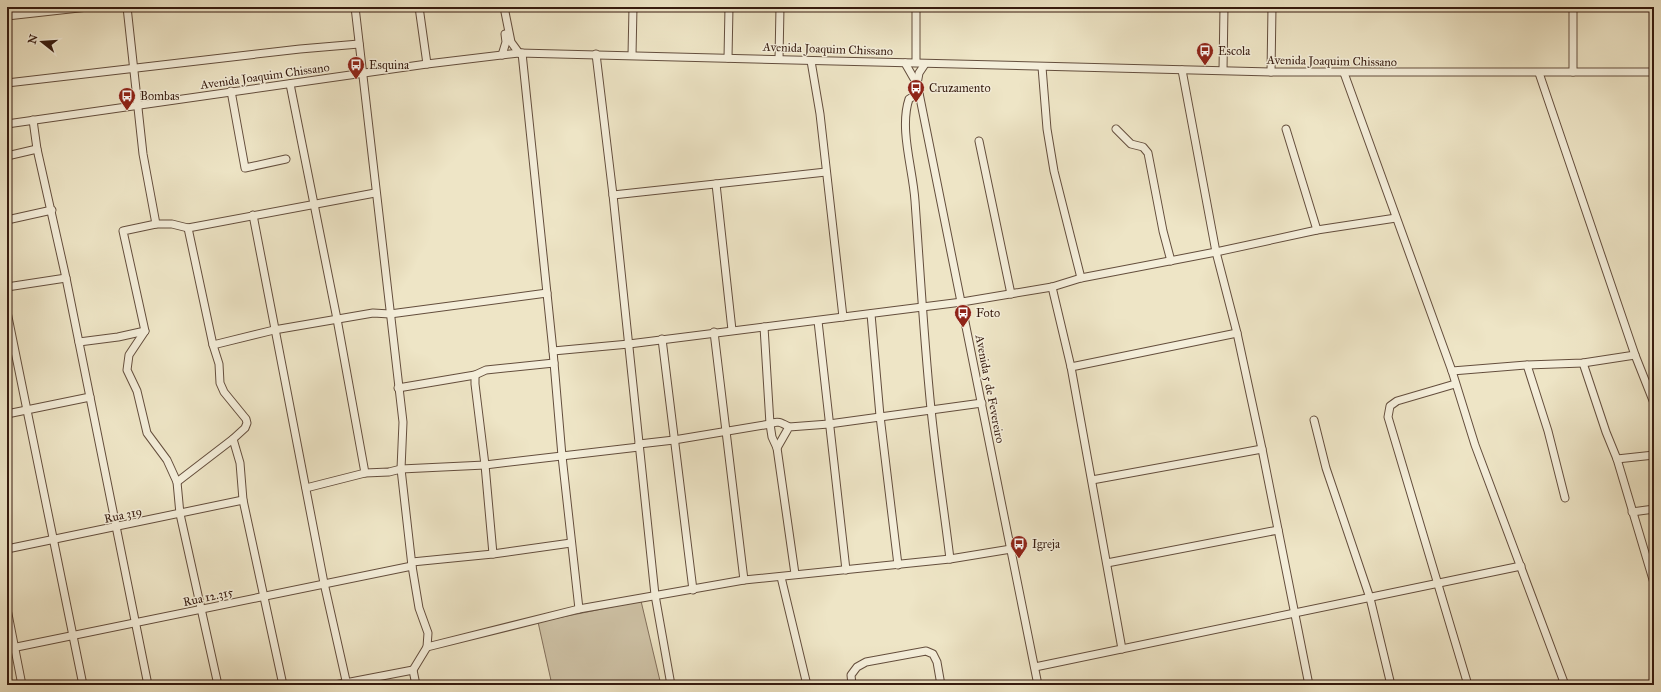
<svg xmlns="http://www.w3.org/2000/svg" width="1661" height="692" font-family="'IM FELL Great Primer',serif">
<rect width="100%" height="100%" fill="#eee5c6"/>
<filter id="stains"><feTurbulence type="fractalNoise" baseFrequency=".005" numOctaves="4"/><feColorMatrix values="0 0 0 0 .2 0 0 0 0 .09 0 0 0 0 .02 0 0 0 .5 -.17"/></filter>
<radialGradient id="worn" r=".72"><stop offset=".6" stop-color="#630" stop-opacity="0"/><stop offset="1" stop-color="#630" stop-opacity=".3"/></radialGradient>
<path fill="#cfc3a7" stroke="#826f5b" d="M641,601L661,685H552L538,622Z"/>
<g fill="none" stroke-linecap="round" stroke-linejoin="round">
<defs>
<g id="minor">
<path d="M127,7L143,154L156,224H172L188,228L375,193"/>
<path d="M355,7L403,422L401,469L412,566L419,608L428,633L427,647L413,670L416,685"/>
<path d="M419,7L427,64"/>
<path d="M504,7L511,42L519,53"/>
<path d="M1573,7V72"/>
<path d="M7,16L88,7"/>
<path d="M522,53L553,351L562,456L579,609"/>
<path d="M596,54L613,195L655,595L671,685"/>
<path d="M502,55L506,42L505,34"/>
<path d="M632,55L633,7"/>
<path d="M728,58L729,7"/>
<path d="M779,59L780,7"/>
<path d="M811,61L820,114L843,317"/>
<path d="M916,62V7"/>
<path d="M905,63L917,84L919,93L1038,685"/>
<path d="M1042,67L1047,129L1054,171L1081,278"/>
<path d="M1182,70L1216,252L1237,333L1262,449L1309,685"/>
<path d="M1223,70L1224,7"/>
<path d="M1271,72L1272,7"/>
<path d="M1344,73L1452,371L1475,445L1565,685"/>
<path d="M1539,73L1635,355L1654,403"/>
<path d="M7,83L300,49L359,44"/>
<path d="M290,84L337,319L365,473"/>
<path d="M917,84L919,73L925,64"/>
<path d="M231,91L245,168L286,159"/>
<path d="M919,93L909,99C899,129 913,169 915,201C920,270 924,340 931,409C936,459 944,509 950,559"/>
<path d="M33,120L37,149L66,278L148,685"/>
<path d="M7,124L427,64L519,53L1271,72H1654"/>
<path d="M1116,129L1131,144L1143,147L1148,153L1163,231L1171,261"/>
<path d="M1286,129L1317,230"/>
<path d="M979,141L1011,294"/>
<path d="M7,156L37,149"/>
<path d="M716,184L732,330"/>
<path d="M613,195L826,172"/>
<path d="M253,215L324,583L347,685"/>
<path d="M7,220L52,210"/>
<path d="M156,224L123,231L145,331L129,355L127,370L137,391L147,433L167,460L177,482L180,514L218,685"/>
<path d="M188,228L213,345L219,364L220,383L224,392L246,419L247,423L245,428L233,439L240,463L243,500L283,685"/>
<path d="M7,287L66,278"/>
<path d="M1052,287L1071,367L1122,649"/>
<path d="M7,312L83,685"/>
<path d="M871,314L880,416L898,565"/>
<path d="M818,321L846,570"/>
<path d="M764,327L770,424L772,437L777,448L795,574"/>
<path d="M714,332L744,580"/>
<path d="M662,339L693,590"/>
<path d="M79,342L118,337L145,331"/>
<path d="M213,345L274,330L373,313L390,314L547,293"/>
<path d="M553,351L629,344L962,302L1052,287L1081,278L1216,252L1317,230L1396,218"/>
<path d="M1583,363L1606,432L1617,459L1654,583"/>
<path d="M1527,365L1548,431L1565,498"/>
<path d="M1071,367L1237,333"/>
<path d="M1452,371L1527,365L1583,363L1635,355"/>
<path d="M475,375V384L485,465L493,554"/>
<path d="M1455,384L1397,401L1390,406L1388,417L1468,685"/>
<path d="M398,388L475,375L486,370L554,363"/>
<path d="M7,414L90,397"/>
<path d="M1314,420L1326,468L1370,598L1391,685"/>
<path d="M639,444L674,440L770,424C778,420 782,423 789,427"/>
<path d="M777,448L789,427L829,424L982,403"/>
<path d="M1617,459L1654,455"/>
<path d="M1092,480L1262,449"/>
<path d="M177,482L233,439"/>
<path d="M306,488L365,473L389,472L401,469L485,465L639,447"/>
<path d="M1632,512L1654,509"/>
<path d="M7,549L243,500"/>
<path d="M412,562L493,554L571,543"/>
<path d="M1107,563L1278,530"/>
<path d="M781,577L807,685"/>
<path d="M7,609L22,685"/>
<path d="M427,647L579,609L744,580L950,559L1011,549"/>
<path d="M7,649L412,566"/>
<path d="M1035,667L1521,566"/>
<path d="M335,685L413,670"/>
<path d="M852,685L851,675L857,667L866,662L926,651L933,654L937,662L941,685"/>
</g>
</defs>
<use href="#minor" stroke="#644e3d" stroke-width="9"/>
<use href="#minor" stroke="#f4eeda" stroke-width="7"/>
</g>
<defs>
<symbol id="bus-pin" viewBox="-11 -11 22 30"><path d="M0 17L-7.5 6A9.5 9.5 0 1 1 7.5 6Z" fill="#8f2418" stroke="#f4eeda"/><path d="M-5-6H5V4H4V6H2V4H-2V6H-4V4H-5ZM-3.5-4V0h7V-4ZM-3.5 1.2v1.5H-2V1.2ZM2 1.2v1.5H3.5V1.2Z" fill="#fff"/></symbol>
</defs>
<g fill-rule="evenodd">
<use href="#bus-pin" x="1195" y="41" width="20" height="27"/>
<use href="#bus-pin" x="346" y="55" width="20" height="27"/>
<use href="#bus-pin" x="906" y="78" width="20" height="27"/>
<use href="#bus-pin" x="117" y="86" width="20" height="27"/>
<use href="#bus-pin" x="953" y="303" width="20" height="27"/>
<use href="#bus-pin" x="1009" y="534" width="20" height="27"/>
</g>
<g text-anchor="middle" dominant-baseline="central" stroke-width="3" stroke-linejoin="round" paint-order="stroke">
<g font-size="12" fill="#361b0f" stroke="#f4eeda">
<text transform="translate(828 49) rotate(2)">Avenida Joaquim Chissano</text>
<text transform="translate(1332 61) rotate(1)">Avenida Joaquim Chissano</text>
<text transform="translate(265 76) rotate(-8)">Avenida Joaquim Chissano</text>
<text transform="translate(990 389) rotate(79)">Avenida 5 de Fevereiro</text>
<text transform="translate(123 515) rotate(-12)">Rua 319</text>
<text transform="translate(208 597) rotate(-12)">Rua 12.315</text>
</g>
<g font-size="12" fill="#361b0f" stroke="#f4eeda" text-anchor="start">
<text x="1218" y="51">Escola</text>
<text x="369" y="65">Esquina</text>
<text x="929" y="88">Cruzamento</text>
<text x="140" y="96">Bombas</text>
<text x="976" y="313">Foto</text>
<text x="1032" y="544">Igreja</text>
</g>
</g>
<rect width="1661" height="692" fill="none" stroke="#eee5c6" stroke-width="24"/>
<rect x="8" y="8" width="1645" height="676" fill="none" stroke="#361b0f" stroke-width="2"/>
<rect x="12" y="12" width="1637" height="668" fill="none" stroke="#361b0f"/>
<g transform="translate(42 42) rotate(287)" stroke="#f4eeda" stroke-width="3" paint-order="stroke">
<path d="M0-3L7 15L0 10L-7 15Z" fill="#361b0f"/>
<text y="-6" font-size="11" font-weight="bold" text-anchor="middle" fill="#361b0f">N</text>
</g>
<rect width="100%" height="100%" filter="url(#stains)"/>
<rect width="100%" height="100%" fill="url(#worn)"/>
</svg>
